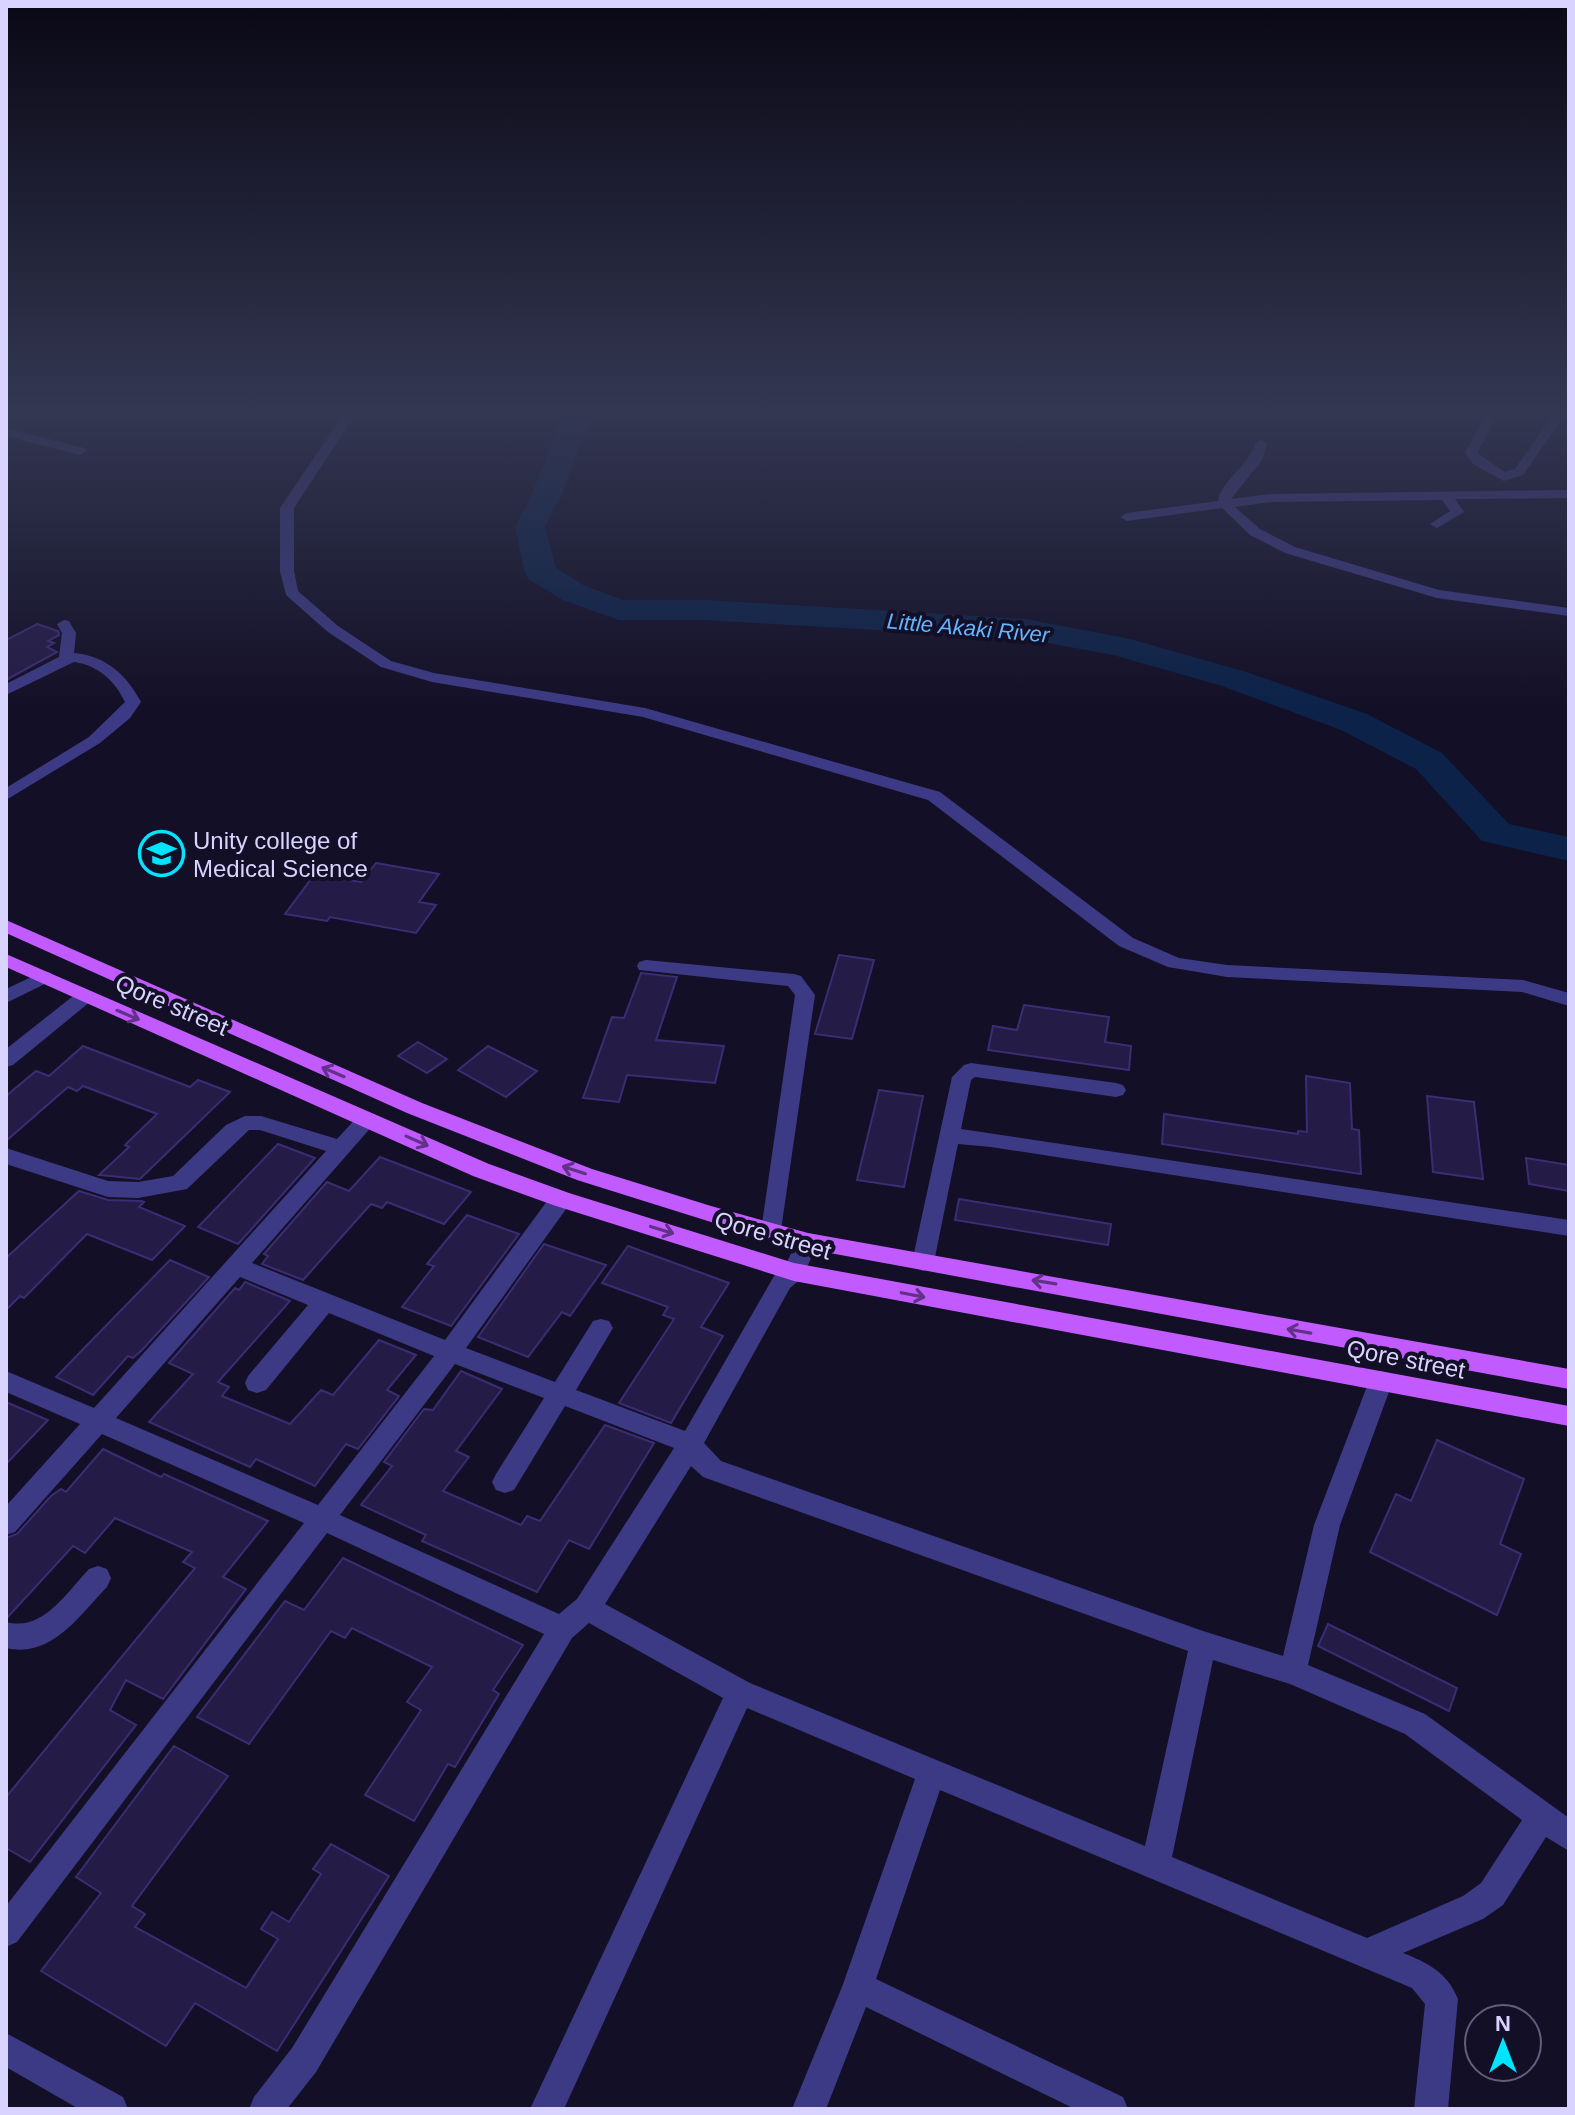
<svg xmlns="http://www.w3.org/2000/svg" width="1575" height="2115" font-family="Arial,sans-serif">
<rect width="100%" height="100%" fill="#130f26"/>
<g fill="none" stroke-linecap="round" stroke-linejoin="round">
<path fill="#0c2248" fill-rule="evenodd" d="M565,412H592L562,494L545,527L556,568L585,586L623,600H705L1026,619L1130,639L1243,671L1367,714L1442,753L1509,824L1569,837V861L1482,841L1416,769L1341,730L1219,685L1113,655L1026,639L705,620H619L563,600L530,580L525,573L515,527L532,494Z"/>
</g>
<g fill="#241b47" stroke="#3b2d73" stroke-width="2">
<path d="M37,624L58,631L59,635L48,641L54,643L47,647L57,652L6,680V640Z"/>
<path d="M376,863L439,874L419,902L436,905L416,933L330,917L327,921L285,914L314,875L361,882Z"/>
<path d="M839,955L874,960L852,1039L815,1034Z"/>
<path d="M641,973L677,977L656,1040L724,1046L715,1083L627,1075L619,1102L583,1098L612,1017L624,1018Z"/>
<path d="M1024,1005L1109,1017L1105,1042L1131,1046L1129,1070L988,1050L993,1026L1017,1030Z"/>
<path d="M418,1042L447,1059L427,1073L398,1056Z"/>
<path d="M83,1046L190,1087L198,1080L230,1092L140,1179L99,1175L129,1147L125,1145L157,1114L83,1086L77,1091L68,1087L6,1141V1096L36,1071L49,1076Z"/>
<path d="M488,1046L537,1071L506,1097L458,1070Z"/>
<path d="M1306,1076L1350,1083L1352,1129L1359,1130L1361,1174L1162,1144L1164,1114L1298,1134V1131L1307,1132Z"/>
<path d="M879,1090L923,1096L904,1187L857,1180Z"/>
<path d="M1427,1096L1474,1102L1483,1179L1433,1172Z"/>
<path d="M278,1144L315,1158L238,1244L198,1227Z"/>
<path d="M380,1157L471,1192L444,1224L387,1202L382,1208L371,1204L303,1280L262,1264L268,1256L264,1254L327,1182L349,1191Z"/>
<path d="M1526,1158L1569,1165V1191L1529,1184Z"/>
<path d="M79,1191L108,1200L141,1201L144,1202L139,1207L185,1226L152,1260L87,1234L24,1298L20,1296L6,1310V1258Z"/>
<path d="M959,1199L1111,1224L1108,1245L955,1220Z"/>
<path d="M467,1215L519,1234L451,1326L402,1307L434,1266L427,1264Z"/>
<path d="M544,1244L606,1265L570,1316L562,1312L528,1357L478,1337Z"/>
<path d="M628,1246L729,1283L701,1327L723,1336L671,1423L619,1403L674,1319L663,1315L668,1307L602,1283Z"/>
<path d="M170,1260L209,1277L142,1350L133,1358L128,1356L93,1395L56,1377Z"/>
<path d="M245,1282L290,1301L218,1382L229,1387L222,1396L290,1424L321,1390L333,1395L379,1340L416,1355L387,1390L399,1396L358,1449L346,1444L315,1486L256,1459L250,1467L149,1422L193,1374L169,1363L235,1288L239,1290Z"/>
<path d="M461,1371L502,1389L456,1451L469,1457L443,1491L521,1525L527,1516L540,1521L605,1425L654,1443L589,1549L569,1540L537,1592L422,1541L426,1535L361,1505L392,1466L384,1462L424,1409L433,1410Z"/>
<path d="M6,1402L48,1420L6,1464Z"/>
<path d="M1437,1440L1524,1479L1500,1544L1521,1554L1497,1615L1370,1552L1396,1494L1411,1501Z"/>
<path d="M103,1449L161,1477L164,1474L268,1521L223,1577L246,1589L163,1699L126,1680L110,1710L136,1725L30,1862L6,1848V1797L195,1568L183,1562L192,1552L115,1518L85,1553L73,1546L6,1619V1538L17,1534L51,1496L61,1489L66,1492Z"/>
<path d="M343,1558L523,1645L493,1690L499,1694L455,1767L448,1764L414,1821L365,1795L421,1710L407,1702L432,1667L352,1628L345,1638L331,1631L249,1744L197,1717L285,1601L304,1610Z"/>
<path d="M1328,1624L1457,1688L1449,1711L1318,1646Z"/>
<path d="M174,1746L228,1776L132,1906L145,1914L135,1927L246,1988L278,1939L261,1929L272,1912L289,1922L321,1874L313,1869L331,1844L389,1876L277,2051L195,2003L166,2046L41,1971L101,1893L76,1877Z"/>
</g>
<g fill="none" stroke-linecap="round" stroke-linejoin="round">
<g fill="#3d3a85" fill-rule="evenodd">
<path d="M345,412H357L294,508V571L298,591L338,626L391,661L434,673L645,708L940,792L1133,938L1179,958L1227,965L1523,980L1569,993V1006L1522,992L1227,977L1168,967L1119,946L928,800L643,717L432,682L381,667L328,632L286,595L280,571V508Z"/>
<path d="M1482,412H1494L1493,424L1477,453L1505,472L1515,469L1555,412H1567L1523,475L1504,481L1473,464L1465,453L1481,424Z"/>
<path d="M6,428L84,448L86,451L80,455L6,436Z"/>
<path d="M1261,440L1267,444L1262,460L1231,499L1270,494L1569,490V498L1455,499L1464,512L1437,528L1430,524L1450,511L1442,500L1270,502L1235,507L1260,529L1295,547L1439,590L1569,608V616L1437,598L1285,553L1250,535L1222,508L1127,521L1120,517L1127,513L1218,501C1222,480 1248,466 1255,444Z"/>
<path d="M64,620L69,621L76,633L74,653C106,656 126,674 141,702L130,718L100,743L6,800V788L89,737L125,702C115,681 98,665 74,662L6,695V684L59,657L62,633L57,624Z"/>
<path d="M646,960L794,974L801,976L815,995L780,1237L772,1239L764,1237L761,1231L795,995L788,986L639,970L637,966L639,962Z"/>
<path d="M44,971L51,973L53,977L51,981L6,1003V989Z"/>
<path d="M84,991L94,997L91,1001L13,1065L6,1067V1049L77,993Z"/>
<path d="M971,1063L1116,1083L1123,1085L1126,1090L1123,1095L1116,1097L975,1077L971,1080L961,1129L1569,1220V1236L991,1147L958,1144L934,1262L931,1268L923,1271L915,1268L912,1262L952,1077L964,1065Z"/>
<path d="M367,1112L374,1114L377,1119L374,1124L252,1263L445,1340L553,1193H569L572,1199L569,1205L466,1348L555,1382L593,1321L601,1319L609,1321L613,1328L576,1390L685,1431L774,1276L785,1266L800,1235L808,1233L816,1235L819,1241L802,1278L790,1288L704,1443L721,1461L1203,1631L1283,1656L1314,1525L1369,1381L1372,1374L1381,1371L1390,1374L1393,1381L1340,1525L1308,1665L1425,1714L1569,1818V1851L1546,1837L1503,1905L1483,1919L1403,1953C1428,1963 1447,1972 1458,1999L1448,2109H1414L1425,2004L1412,1988L940,1790L876,1979L1123,2097L1128,2109H1075L866,2007L826,2109H792L842,1987L915,1779L747,1708L564,2109H530L723,1698L589,1623L572,1638L316,2072L287,2109H249L254,2097L292,2048L544,1634L327,1533L17,1942L6,1947V1906L304,1523L102,1434L15,1532L6,1535V1506L80,1424L6,1392V1371L94,1408L326,1151L260,1130H249L187,1189L138,1198L108,1197L6,1164V1148L108,1181L138,1182L173,1176L226,1125L245,1116H261L337,1139L360,1114ZM240,1277L308,1305L248,1376L245,1383L248,1390L257,1393L266,1390L329,1313L434,1356L318,1505L116,1418ZM455,1364L544,1398L496,1474L492,1482L496,1490L505,1493L514,1490L565,1406L674,1448L577,1599L559,1614L340,1515ZM691,1466L703,1477L1188,1651L1145,1846L750,1683L605,1604ZM1213,1660L1290,1684L1405,1734L1522,1820L1481,1883L1463,1896L1367,1938L1172,1857Z"/>
<path d="M98,1566L107,1569L111,1578L107,1587C80,1615 51,1659 6,1648V1622C43,1632 66,1593 89,1569Z"/>
<path d="M6,2033L123,2097L128,2109H79L6,2067Z"/>
</g>
<g fill="#c25bff" fill-rule="evenodd">
<path d="M6,920L422,1103L592,1169L711,1206L808,1233L1569,1369V1389L808,1249L711,1222L577,1180L407,1113L6,933Z"/>
<path d="M6,954L489,1164L569,1193L794,1263L1569,1406V1426L794,1281L553,1205L473,1176L6,967Z"/>
</g>
</g>
<defs><path id="oneway-shaft" d="M-6 0H5M1.5-3L5.5 0L1.5 3" fill="none" stroke-width="1.6" stroke-linecap="round" stroke-linejoin="round" transform="scale(2)"/></defs>
<g stroke="#623188">
<use href="#oneway-shaft" transform="translate(128 1015) rotate(23)"/>
<use href="#oneway-shaft" transform="translate(333 1072) rotate(-157)"/>
<use href="#oneway-shaft" transform="translate(417 1141) rotate(24)"/>
<use href="#oneway-shaft" transform="translate(574 1170) rotate(-162)"/>
<use href="#oneway-shaft" transform="translate(662 1230) rotate(17)"/>
<use href="#oneway-shaft" transform="translate(1044 1282) rotate(-171)"/>
<use href="#oneway-shaft" transform="translate(913 1295) rotate(11)"/>
<use href="#oneway-shaft" transform="translate(1299 1331) rotate(-170)"/>
</g>
<linearGradient id="sky" x2="0" y2="1"><stop stop-color="#0a0815"/><stop offset="0.58" stop-color="#333752"/><stop offset="1" stop-color="#333752" stop-opacity="0"/></linearGradient>
<rect width="1575" height="709" fill="url(#sky)"/>
<defs>
<symbol id="university-ring" viewBox="-11 -11 22 22"><circle r="9.5" fill="#130f26" stroke="#00e5ff" stroke-width="1.5"/><path d="M0-5L7-2L0 1L-7-2ZM-4 1L0 2.5L4 1V4Q0 6-4 4Z" fill="#00e5ff"/></symbol>
</defs>
<g fill-rule="evenodd">
<use href="#university-ring" x="136" y="828" width="51" height="51"/>
</g>
<g text-anchor="middle" dominant-baseline="central" stroke-width="8" stroke-linejoin="round" paint-order="stroke">
<g font-size="22" font-style="italic" fill="#62b6ff" stroke="#130f26">
<text transform="translate(968 628) rotate(5)">Little Akaki River</text>
</g>
<g font-size="24" fill="#d9d4ff" stroke="#130f26" text-anchor="start">
<text x="193" y="840">Unity college of<tspan x="193" dy="28">Medical Science</tspan></text>
</g>
<g font-size="24" fill="#d9d4ff" stroke="#130f26">
<text transform="translate(172 1005) rotate(23)">Qore street</text>
<text transform="translate(773 1235) rotate(16)">Qore street</text>
<text transform="translate(1406 1359) rotate(11)">Qore street</text>
</g>
</g>
<rect width="1575" height="2115" fill="none" stroke="#d9d4ff" stroke-width="16"/>
<g transform="translate(1503 2043)"><circle r="38" fill="#130f26" stroke="#625e7d" stroke-width="2"/>
<path d="M0-6L14 30L0 20L-14 30Z" fill="#00e5ff"/>
<text y="-12" font-size="22" font-weight="bold" text-anchor="middle" fill="#d9d4ff">N</text>
</g>
</svg>
